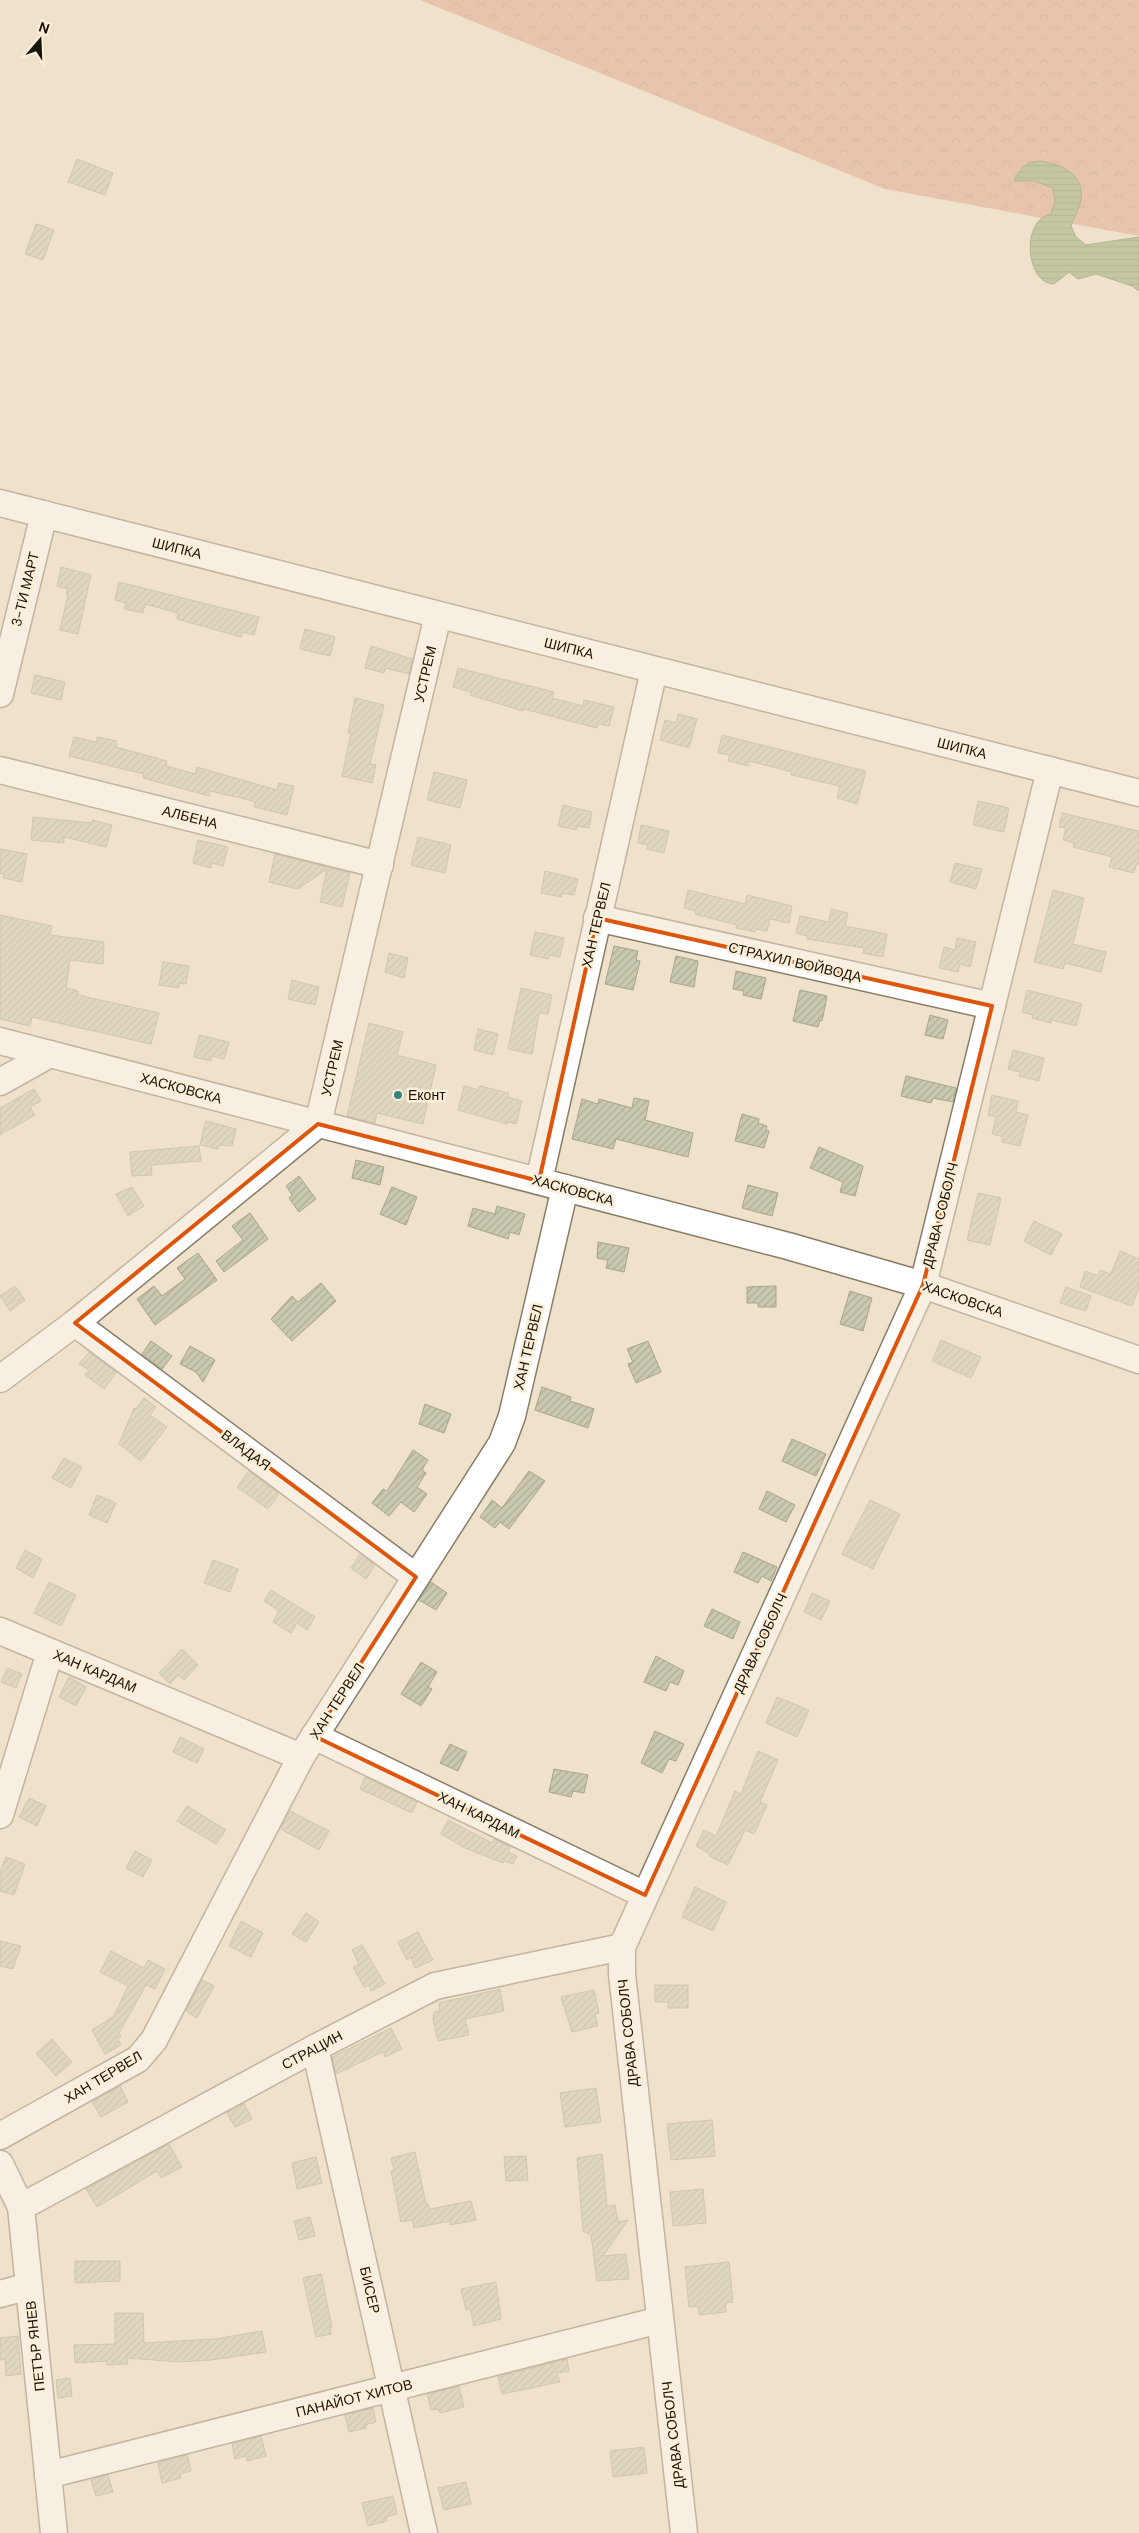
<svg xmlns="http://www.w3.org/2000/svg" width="1139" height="2533" font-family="'DM Sans',sans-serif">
<defs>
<pattern id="forest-crowns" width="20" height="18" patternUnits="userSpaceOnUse" patternTransform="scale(1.25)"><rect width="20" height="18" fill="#dea08f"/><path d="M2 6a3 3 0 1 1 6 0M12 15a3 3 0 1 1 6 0" fill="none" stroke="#be897a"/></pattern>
<pattern id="water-rules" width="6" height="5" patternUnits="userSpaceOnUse" patternTransform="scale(1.25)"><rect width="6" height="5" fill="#8fa671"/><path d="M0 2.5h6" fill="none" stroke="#74865b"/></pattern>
<pattern id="building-hatch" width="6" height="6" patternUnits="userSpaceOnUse" patternTransform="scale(1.25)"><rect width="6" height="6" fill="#cac9af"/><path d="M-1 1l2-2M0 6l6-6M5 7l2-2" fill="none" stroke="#adac95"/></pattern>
</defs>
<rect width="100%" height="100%" fill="#f0e2ca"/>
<path fill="url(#forest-crowns)" d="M420,0H1139V236L885,189Z"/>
<path fill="url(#water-rules)" stroke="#6b7a52" d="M1040,161C1061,164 1085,174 1081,200C1079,209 1074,217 1071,226L1076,237L1086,245L1139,237V291L1132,286L1096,274L1078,279L1069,272L1054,284C1026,284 1020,220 1051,214L1055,201L1053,188L1034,181H1014C1020,168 1025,163 1040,161Z"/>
<g fill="url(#building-hatch)" stroke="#a6a58c">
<path d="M77,159L113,173L105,195L68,182Z"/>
<path d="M36,224L54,230L43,260L25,254Z"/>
<path d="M61,567L91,575L78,634L60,630L68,595L66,594L68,589L57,586Z"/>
<path d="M119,582L259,617L254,635L242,632L241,637L223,632L177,619L178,613L145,604L143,613L124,609L126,603L115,600Z"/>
<path d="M305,629L335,637L330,656L300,649Z"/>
<path d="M371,646L412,659L409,674L385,668L384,673L365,668Z"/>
<path d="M458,668L554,692L552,698L583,706L584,700L614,707L609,726L598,724L597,728L524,709L523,711L470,695L471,692L453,687Z"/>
<path d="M35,675L65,682L61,700L31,693Z"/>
<path d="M355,698L384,705L370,764L376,765L372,783L342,776L351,733H348Z"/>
<path d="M678,714L697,719L689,748L660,740L665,720L676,723Z"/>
<path d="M722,735L866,771L857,804L837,798L840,786L791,775L792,772L749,761L748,766L728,761L730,755L718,753Z"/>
<path d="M74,737L96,742L97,737L117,741L116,747L167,761L166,766L195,774L197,767L277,790L279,783L294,786L287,815L254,807L255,802L249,800L210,791L209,796L143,778L144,774L69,756Z"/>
<path d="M434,772L467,780L460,808L427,800Z"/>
<path d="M978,801L1009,808L1004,832L973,825Z"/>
<path d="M563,805L592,812L589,828L577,826L576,830L558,826Z"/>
<path d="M1062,813L1139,831V864L1137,863L1134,873L1109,867L1112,857L1073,847L1074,843L1063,840L1066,828L1059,827Z"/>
<path d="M33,817L92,823V820L112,825L106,847L64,837V843L31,840Z"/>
<path d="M641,825L669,831L664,853L647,849L648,845L638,843Z"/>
<path d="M418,837L451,845L445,873L411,865Z"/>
<path d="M198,840L228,847L223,866L212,863L211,868L193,863Z"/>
<path d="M0,849L27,854L22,882L3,878L4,874L0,873Z"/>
<path d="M275,854L350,873L342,907L320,902L327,869L298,889L269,882Z"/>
<path d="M955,863L982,869L976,889L950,882Z"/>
<path d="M545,871L578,879L574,895L562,893L561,897L541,893Z"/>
<path d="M688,890L745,904L747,895L792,906L789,923L770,919L767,931L756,929L755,932L736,928L737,925L695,914L696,911L684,908Z"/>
<path d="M1053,890L1084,898L1073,944L1106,952L1101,972L1065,963L1063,969L1034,962Z"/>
<path d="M831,909L848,913L845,926L887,934L883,957L863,953L864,948L807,939V936L796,933L800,916L829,922Z"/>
<path d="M0,915L52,926L50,935L104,942L103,964L70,960L66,988L78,991V995L159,1013L151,1044L32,1017L30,1026L0,1019Z"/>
<path d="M535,932L564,938L560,957L549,955L548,959L530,955Z"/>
<path d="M957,938L976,942L970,967L960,964L958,972L939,968L944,947L955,950Z"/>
<path d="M614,946L638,951L636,960L640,961L633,990L605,984Z"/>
<path d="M389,953L408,958L404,978L385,972Z"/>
<path d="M676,956L698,961L694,987L670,982Z"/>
<path d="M163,962L189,966L186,984L179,983V988L159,985Z"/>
<path d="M736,971L766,978L761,999L743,995L744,991L733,989Z"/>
<path d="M292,980L319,987L315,1005L288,999Z"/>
<path d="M521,988L552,995L548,1014L539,1013L532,1054L508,1049Z"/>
<path d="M800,990L827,996L822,1021L820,1020L818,1027L793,1021Z"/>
<path d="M1027,990L1082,1004L1076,1026L1051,1020V1023L1032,1018L1033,1015L1022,1012Z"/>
<path d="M930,1015L948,1020L943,1039L925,1035Z"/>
<path d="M369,1023L403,1032L397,1055L436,1065L423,1124L377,1113L375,1123L347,1116Z"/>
<path d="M478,1029L498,1034L493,1055L474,1050Z"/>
<path d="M199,1035L229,1042L224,1059L212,1056L211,1061L194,1057Z"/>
<path d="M1013,1050L1044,1058L1039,1081L1019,1076L1020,1072L1008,1069Z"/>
<path d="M906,1076L956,1088L953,1102L933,1098L931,1103L901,1096Z"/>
<path d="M464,1086L479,1090L480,1086L509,1093L508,1097L522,1101L516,1124L508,1122L507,1124L458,1110Z"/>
<path d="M34,1089L41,1101L30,1107L35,1115L0,1135V1108Z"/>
<path d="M992,1095L1018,1101L1016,1112L1028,1115L1020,1146L1002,1142L1003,1137L992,1134L996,1117L988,1115Z"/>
<path d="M634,1098L649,1101L645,1120L693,1133L688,1157L616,1139L613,1149L572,1139L582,1099L598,1104L599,1099L632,1108Z"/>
<path d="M742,1114L759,1119L758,1123L767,1126L766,1130L769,1131L764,1148L735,1141Z"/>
<path d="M206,1121L236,1129L232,1146L219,1145L218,1149L200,1145Z"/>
<path d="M199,1146L201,1161L151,1165L152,1175L132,1176L130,1152Z"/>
<path d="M819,1147L863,1166L855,1196L840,1192L843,1182L810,1168Z"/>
<path d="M356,1160L384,1167L380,1185L352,1178Z"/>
<path d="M299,1176L316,1199L299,1212L289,1198L292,1195L286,1186Z"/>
<path d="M748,1185L778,1193L772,1216L742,1208Z"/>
<path d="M132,1187L144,1206L128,1216L116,1194Z"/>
<path d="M392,1187L417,1197L406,1225L380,1214Z"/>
<path d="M978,1193L1001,1198L990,1245L967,1240Z"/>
<path d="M497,1206L525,1214L519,1235L510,1232L508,1239L468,1226L473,1208L495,1214Z"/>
<path d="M250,1213L268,1239L224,1272L216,1261L243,1240L232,1226Z"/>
<path d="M1034,1221L1062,1234L1051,1255L1024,1241Z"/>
<path d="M598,1242L629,1248L624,1272L606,1268L608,1260L597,1258Z"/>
<path d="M1120,1251L1139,1259V1288L1132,1306L1080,1287L1085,1271L1098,1276L1100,1270L1111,1274Z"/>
<path d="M198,1253L217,1280L155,1325L137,1299L154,1286L162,1296L185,1279L177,1268Z"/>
<path d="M321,1283L336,1301L292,1341L271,1319L292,1296L298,1302Z"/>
<path d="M15,1286L25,1300L10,1311L0,1296Z"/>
<path d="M776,1286V1307H758V1303H747V1287Z"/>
<path d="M1066,1287L1091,1296L1086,1311L1060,1303Z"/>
<path d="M850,1291L872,1298L863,1331L840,1324Z"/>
<path d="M941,1340L981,1357L971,1378L932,1361Z"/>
<path d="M151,1341L172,1356L162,1369L142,1354Z"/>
<path d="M648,1341L661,1372L636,1383L628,1364L633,1362L627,1349Z"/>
<path d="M190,1346L215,1360L203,1382L196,1372L180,1364Z"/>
<path d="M89,1352L116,1372L104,1389L85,1375L89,1370L79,1364Z"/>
<path d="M542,1387L571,1397L570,1401L594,1409L588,1428L535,1410Z"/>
<path d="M144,1398L156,1407L150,1415L167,1427L141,1461L119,1444L134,1408L136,1409Z"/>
<path d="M425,1404L451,1414L444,1433L419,1424Z"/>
<path d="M792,1439L826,1454L816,1476L782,1461Z"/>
<path d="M413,1450L428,1460L422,1470L426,1473L417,1487L427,1494L414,1512L401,1502L389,1516L372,1503L383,1489L387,1491Z"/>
<path d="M64,1458L82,1467L71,1488L52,1478Z"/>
<path d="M249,1471L279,1494L268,1509L237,1487Z"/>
<path d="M529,1471L545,1481L509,1529L500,1522L495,1528L480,1517L492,1500L502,1508Z"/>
<path d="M767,1491L795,1505L786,1522L759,1509Z"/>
<path d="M97,1495L116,1503L107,1523L89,1515Z"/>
<path d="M870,1500L900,1514L873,1569L842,1554Z"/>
<path d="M25,1550L42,1559L33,1578L16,1568Z"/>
<path d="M743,1552L777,1567L771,1581L762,1576L758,1583L734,1572Z"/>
<path d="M360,1554L375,1565L366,1579L351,1568Z"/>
<path d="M213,1560L238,1569L230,1592L204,1583Z"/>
<path d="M49,1582L76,1595L61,1626L34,1613Z"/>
<path d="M431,1582L447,1593L436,1610L419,1600Z"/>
<path d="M271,1590L315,1617L307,1630L297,1623L291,1633L273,1622L279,1611L264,1601Z"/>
<path d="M812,1593L830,1601L821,1620L804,1612Z"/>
<path d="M712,1609L740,1622L733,1639L704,1626Z"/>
<path d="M182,1649L198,1665L184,1680L178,1675L170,1684L159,1673Z"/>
<path d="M656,1656L684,1671L678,1685L670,1682L666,1691L644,1682Z"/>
<path d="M421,1662L437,1672L428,1687L432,1689L421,1706L401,1694Z"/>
<path d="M7,1668L22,1674L16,1688L1,1682Z"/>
<path d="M69,1677L86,1687L76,1706L59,1697Z"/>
<path d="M777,1697L809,1710L797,1737L766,1723Z"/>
<path d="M655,1731L684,1744L676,1761L669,1759L662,1773L641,1763Z"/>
<path d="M180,1737L204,1749L197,1763L173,1752Z"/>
<path d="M450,1744L467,1752L458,1771L440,1763Z"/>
<path d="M758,1751L778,1760L760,1802L767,1805L754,1834L745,1830L728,1865L709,1856L710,1854L696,1846L704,1830L716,1836L735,1791L741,1794Z"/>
<path d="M554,1769L588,1775L584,1793L573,1791L571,1797L549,1792Z"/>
<path d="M365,1777L417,1802L412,1813L360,1789Z"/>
<path d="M29,1798L46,1806L37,1826L19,1817Z"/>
<path d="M187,1806L226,1830L216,1844L177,1821Z"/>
<path d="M290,1811L329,1831L319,1850L281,1829Z"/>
<path d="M448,1820L492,1843L494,1839L511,1847L508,1852L517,1856L513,1864L504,1861L503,1863L465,1848L441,1834Z"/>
<path d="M135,1851L152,1860L143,1877L126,1868Z"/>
<path d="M6,1857L25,1864L14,1895L0,1891V1872Z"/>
<path d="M695,1887L726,1902L713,1931L682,1917Z"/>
<path d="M306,1913L319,1922L306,1942L292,1934Z"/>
<path d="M241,1921L263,1933L251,1957L229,1946Z"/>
<path d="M418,1932L433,1960L415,1968L411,1957L407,1960L398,1942Z"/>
<path d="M0,1941L21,1946L13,1969L0,1966Z"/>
<path d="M362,1945L385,1984L371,1991L369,1985L364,1987L353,1967L359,1964L352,1950Z"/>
<path d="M111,1951L144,1968L148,1960L165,1969L155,1989L146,1985L119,2033L121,2037L117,2038L121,2045L105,2054L92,2030L114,2016L128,1986L100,1972Z"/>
<path d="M202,1980L214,1986L197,2018L186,2011Z"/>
<path d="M655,1985H688V2008H668V2002H655Z"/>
<path d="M500,1989L504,2011L465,2019L469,2035L438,2041L433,2019L434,2012L440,2011L439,2003Z"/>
<path d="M594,1990L599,2013L595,2014L598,2026L572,2032L561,1997Z"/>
<path d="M391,2028L402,2049L385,2057L383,2052L336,2074L332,2057Z"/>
<path d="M52,2039L72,2062L56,2076L36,2053Z"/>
<path d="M120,2086L128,2102L101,2117L92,2102Z"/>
<path d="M596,2088L601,2122L565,2127L560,2093Z"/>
<path d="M244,2103L252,2119L235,2127L227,2113Z"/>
<path d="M712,2120L715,2156L671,2160L667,2124Z"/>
<path d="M169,2144L182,2167L161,2178L157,2171L97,2207L86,2189Z"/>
<path d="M415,2152L426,2204H428L430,2209L471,2201L476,2220L450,2225V2221L414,2228L412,2220L401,2222L391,2171L394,2170L391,2158Z"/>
<path d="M602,2154L607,2206L615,2205L618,2222L628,2220L603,2256L626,2254L629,2279L597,2281L591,2235L583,2231L577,2158Z"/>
<path d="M526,2156L528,2180L506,2181L504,2157Z"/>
<path d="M316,2157L322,2183L297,2189L292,2163Z"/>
<path d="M703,2189L706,2223L673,2226L670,2192Z"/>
<path d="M310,2217L315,2236L299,2240L294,2221Z"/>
<path d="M75,2261H120V2281L75,2283Z"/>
<path d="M729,2262L733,2302L725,2303L726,2312L699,2315L698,2306L689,2307L685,2267Z"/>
<path d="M321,2274L332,2327L330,2328L331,2334L316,2337L303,2278Z"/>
<path d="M496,2282L501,2319L474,2326L470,2309L466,2310L461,2289Z"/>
<path d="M115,2313H143L144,2343L215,2339L262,2331L266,2352L211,2360L180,2362L127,2358L128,2364L107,2365V2361L75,2363L74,2345L115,2344Z"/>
<path d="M18,2336L21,2374L6,2376L5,2359L0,2360V2338Z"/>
<path d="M567,2359L569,2371L557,2373L560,2382L502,2394L498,2377Z"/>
<path d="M70,2378L72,2396L58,2398L56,2380Z"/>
<path d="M459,2386L464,2407L440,2413L438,2409L431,2410L427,2394Z"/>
<path d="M373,2408L376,2422L365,2425L366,2428L349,2432L345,2415Z"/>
<path d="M261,2436L266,2456L247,2461L246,2456L235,2459L232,2444Z"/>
<path d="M644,2447L647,2473L613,2477L610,2451Z"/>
<path d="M187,2455L191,2471L180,2474L181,2478L162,2483L158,2463Z"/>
<path d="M108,2475L113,2492L96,2496L91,2480Z"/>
<path d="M466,2482L471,2504L444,2510L438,2488Z"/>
<path d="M393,2496L397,2514L386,2517L387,2521L368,2526L362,2503Z"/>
</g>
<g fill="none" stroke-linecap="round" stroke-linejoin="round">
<defs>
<g id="minor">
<path d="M0,503L1139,793"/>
<path d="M0,694L44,514"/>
<path d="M0,770L380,865"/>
<path d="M597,918L992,1006"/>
<path d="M0,1041L788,1246L923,1285L1139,1360"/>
<path d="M0,1082L50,1054"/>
<path d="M539,1181L654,670"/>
<path d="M75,1323L416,1577"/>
<path d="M0,1379L75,1323L318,1124L438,615"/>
<path d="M0,1631L301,1757"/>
<path d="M314,1736L645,1895"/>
<path d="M0,1815L50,1652"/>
<path d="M315,2048L424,2533"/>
<path d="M0,2136L138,2059L154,2040L301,1757L502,1443L512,1416L565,1188"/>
<path d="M0,2164L21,2207L54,2533"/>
<path d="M21,2207L315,2048L435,1986L622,1947"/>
<path d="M0,2294L29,2286"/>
<path d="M48,2475L660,2320"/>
<path d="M684,2533L622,1974V1947L923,1285L1050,770"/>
</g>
</defs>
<use href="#minor" stroke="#8a7d67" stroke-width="29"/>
<use href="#minor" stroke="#fff" stroke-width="26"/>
</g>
<path d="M0 0H1139V2533H0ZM597,918L992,1006L923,1285L645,1895L314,1736L416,1577L75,1323L318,1124L539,1181Z" fill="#f0e2ca" fill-opacity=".55" fill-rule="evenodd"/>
<path fill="none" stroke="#de560c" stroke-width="4" stroke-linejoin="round" d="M597,918L992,1006L923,1285L645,1895L314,1736L416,1577L75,1323L318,1124L539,1181Z"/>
<circle fill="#388182" stroke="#fdefd7" stroke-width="2" cx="398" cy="1095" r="5"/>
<g text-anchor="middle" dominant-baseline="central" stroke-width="5" stroke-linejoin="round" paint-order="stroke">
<g font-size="14" fill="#18130b" stroke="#fdefd7">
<text transform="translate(177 548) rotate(14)">ШИПКА</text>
<text transform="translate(25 589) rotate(-76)">3-ТИ МАРТ</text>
<text transform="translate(569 648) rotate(14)">ШИПКА</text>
<text transform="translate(425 674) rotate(-77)">УСТРЕМ</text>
<text transform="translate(962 748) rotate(14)">ШИПКА</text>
<text transform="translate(190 817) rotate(14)">АЛБЕНА</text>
<text transform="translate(596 925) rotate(-77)">ХАН ТЕРВЕЛ</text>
<text transform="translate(795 962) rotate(13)">СТРАХИЛ ВОЙВОДА</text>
<text transform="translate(332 1068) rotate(-77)">УСТРЕМ</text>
<text transform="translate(181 1088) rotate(15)">ХАСКОВСКА</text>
<text transform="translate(573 1190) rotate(15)">ХАСКОВСКА</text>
<text transform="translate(940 1215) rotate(-76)">ДРАВА СОБОЛЧ</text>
<text transform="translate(963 1299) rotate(19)">ХАСКОВСКА</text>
<text transform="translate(528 1347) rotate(-77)">ХАН ТЕРВЕЛ</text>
<text transform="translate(246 1450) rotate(37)">ВЛАДАЯ</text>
<text transform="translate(760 1643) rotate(-65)">ДРАВА СОБОЛЧ</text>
<text transform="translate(95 1671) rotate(23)">ХАН КАРДАМ</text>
<text transform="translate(337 1701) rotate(-57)">ХАН ТЕРВЕЛ</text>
<text transform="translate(479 1815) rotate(26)">ХАН КАРДАМ</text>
<text transform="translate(628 2033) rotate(-96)">ДРАВА СОБОЛЧ</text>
<text transform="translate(312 2050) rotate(-28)">СТРАЦИН</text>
<text transform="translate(103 2077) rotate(-31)">ХАН ТЕРВЕЛ</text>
<text transform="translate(370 2290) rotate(77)">БИСЕР</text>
<text transform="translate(35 2346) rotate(-96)">ПЕТЪР ЯНЕВ</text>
<text transform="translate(354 2398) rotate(-14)">ПАНАЙОТ ХИТОВ</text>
<text transform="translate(673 2435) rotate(-97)">ДРАВА СОБОЛЧ</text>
</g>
<g font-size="14" fill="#18130b" stroke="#fdefd7" text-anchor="start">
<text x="408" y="1095">Еконт</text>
</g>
</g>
<g transform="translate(40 40) rotate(19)" stroke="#fdefd7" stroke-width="4" paint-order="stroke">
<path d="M0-4L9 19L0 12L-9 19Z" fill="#18130b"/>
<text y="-8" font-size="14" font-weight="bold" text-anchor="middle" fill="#18130b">N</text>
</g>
</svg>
